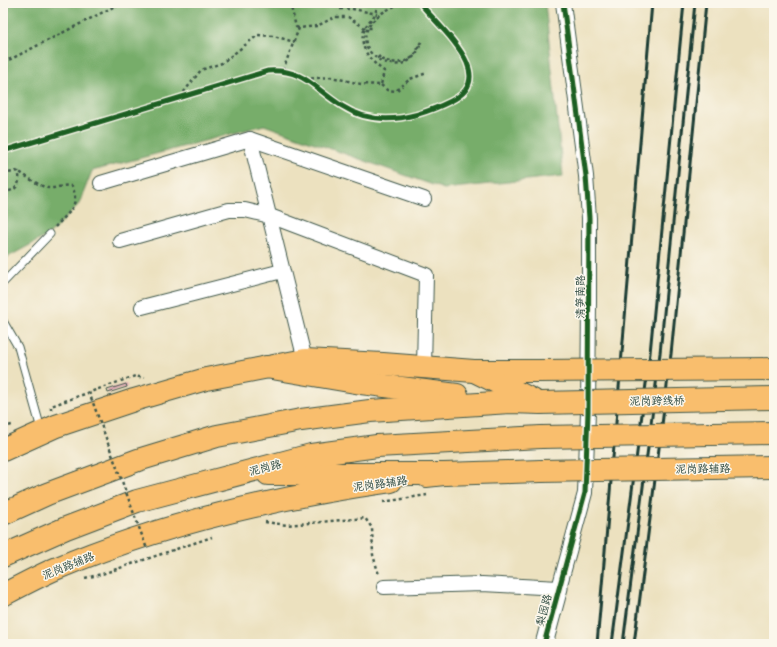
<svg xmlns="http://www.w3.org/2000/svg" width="777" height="647" font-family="Mali,'LXGW WenKai TC',sans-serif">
<rect width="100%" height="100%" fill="#fbf7ec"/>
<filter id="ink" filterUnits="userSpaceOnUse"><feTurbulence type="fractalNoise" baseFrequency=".025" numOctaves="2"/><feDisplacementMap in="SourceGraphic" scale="8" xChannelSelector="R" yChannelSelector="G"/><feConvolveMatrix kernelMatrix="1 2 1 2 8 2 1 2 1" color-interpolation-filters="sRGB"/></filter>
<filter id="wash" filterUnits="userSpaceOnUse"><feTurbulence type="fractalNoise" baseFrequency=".012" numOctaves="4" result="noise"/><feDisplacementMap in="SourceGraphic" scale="16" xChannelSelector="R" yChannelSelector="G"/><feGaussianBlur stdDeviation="0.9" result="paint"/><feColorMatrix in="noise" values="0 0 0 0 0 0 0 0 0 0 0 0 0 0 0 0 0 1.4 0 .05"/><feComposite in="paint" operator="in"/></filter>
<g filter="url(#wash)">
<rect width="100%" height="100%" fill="#ece1bf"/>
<path fill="#77ad6a" stroke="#4b754f" d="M3,3H545L563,176L444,189L264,125L92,171L79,204L50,234L6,258L3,262Z"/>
<g id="blocks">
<path fill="#e49fb8" d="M126,384L127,387L108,393L107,390Z"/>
</g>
</g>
<g filter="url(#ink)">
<use href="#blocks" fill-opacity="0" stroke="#3e5649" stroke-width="1"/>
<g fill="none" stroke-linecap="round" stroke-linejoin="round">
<defs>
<g id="service">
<path d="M3,283L50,234"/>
<path d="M3,321L18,347L41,429"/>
</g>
<g id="minor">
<path d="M250,139L305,360"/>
<path d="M101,183L250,139L424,199"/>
<path d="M120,241L229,210H245L270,216L426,275L424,367"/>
<path d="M142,307L282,271"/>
<path d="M384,587L482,584L559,588L585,493L588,412L589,302V218L586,176L563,3"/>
</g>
<path id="tertiary" d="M544,644L559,588"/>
<g id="primary">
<path d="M3,450L56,426L134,400L206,379L305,360L383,364L474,371H538"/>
<path d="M426,476L444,474L541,471"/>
<path d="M3,595C20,586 37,577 55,569C161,524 277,497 391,481"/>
</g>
<g id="trunk">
<path d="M266,367L361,383L457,395"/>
<path d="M474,371L533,400"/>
<path d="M268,474H444"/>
<path d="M3,514L47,494L138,460L217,436L301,420L370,411L510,402L540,403"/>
<path d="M3,556L66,528L137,501L311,455L377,446L541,437"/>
</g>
</defs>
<use href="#service" stroke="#3e5649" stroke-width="9"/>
<use href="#minor" stroke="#3e5649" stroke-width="16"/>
<use href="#tertiary" stroke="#3e5649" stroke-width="19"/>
<use href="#primary" stroke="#3e5649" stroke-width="24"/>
<use href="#trunk" stroke="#3e5649" stroke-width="24"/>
<g stroke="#3e5649" stroke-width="2.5" stroke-dasharray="3 3" stroke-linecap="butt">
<path d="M290,3L296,27L299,28"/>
<path d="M351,3L353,9"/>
<path d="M340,9H353L377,14"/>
<path d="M380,56L378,58C391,64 409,66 417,51C418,48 419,45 421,42"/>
<path d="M3,61L11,59L121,3"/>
<path d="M283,70L299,28L317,26L335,17H348L365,28H373"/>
<path d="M305,79L331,77L361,84L381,85L384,71C370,61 357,46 365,28C371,16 376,20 377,3"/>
<path d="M381,85L387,90L396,91L410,79L427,73"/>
<path d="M180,97L201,70L222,63L258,35L274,36L294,42"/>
<path d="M3,174L18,171C24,175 41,187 48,188C57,189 63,184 72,186C81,205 68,213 55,227"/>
<path d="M3,191C16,193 22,183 18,171"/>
<path d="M51,410V406L135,376L144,378"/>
<path d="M3,427L12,425"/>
<path d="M383,502L427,495"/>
<path d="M265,522L287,525L365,518L372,528L373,555L379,575"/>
<path d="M85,578L102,574L212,537"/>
</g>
<use href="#service" stroke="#fff" stroke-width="7"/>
<use href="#minor" stroke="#fff" stroke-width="14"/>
<use href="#tertiary" stroke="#fff" stroke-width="17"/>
<use href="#primary" stroke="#f9be6d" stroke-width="22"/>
<use href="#trunk" stroke="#f9be6d" stroke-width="22"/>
<g stroke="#1f3d34" stroke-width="3">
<path d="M597,644L652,3"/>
<path d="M612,644L650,353L684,3"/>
<path d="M623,644L660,353L695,3"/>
<path d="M634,644L671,354L706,3"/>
</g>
<defs>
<g id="primary-bridge">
<path d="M538,371L774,369"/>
<path d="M541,471L774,467"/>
</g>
<g id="trunk-bridge">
<path d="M540,403L774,398"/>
<path d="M541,437L774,433"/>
</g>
</defs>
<use href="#primary-bridge" stroke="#3e5649" stroke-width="24" stroke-linecap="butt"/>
<use href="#trunk-bridge" stroke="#3e5649" stroke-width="24" stroke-linecap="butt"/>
<g stroke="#3e5649" stroke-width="2.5" stroke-dasharray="3 3" stroke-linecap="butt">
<path d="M400,3C392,8 383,11 376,18C339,51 409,90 421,42"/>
<path d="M89,392L147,549"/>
</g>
<use href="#primary-bridge" stroke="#f9be6d" stroke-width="22"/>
<use href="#trunk-bridge" stroke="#f9be6d" stroke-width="22"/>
<defs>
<g id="cycleway">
<path d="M3,151L268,71C305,69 313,88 342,106C376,128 417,118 451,101C501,77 439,28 420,3"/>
<path d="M544,644L585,493L588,412L589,218L586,176L563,3"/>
</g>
</defs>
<use href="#cycleway" stroke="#fbf7ec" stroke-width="8"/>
<use href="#cycleway" stroke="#1b5e20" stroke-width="5"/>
</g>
</g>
<g text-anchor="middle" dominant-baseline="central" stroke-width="3" stroke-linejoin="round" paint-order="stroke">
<g font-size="11" fill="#1f3d34" stroke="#fbf7ec">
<text transform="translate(579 297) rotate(-90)">清笋南路</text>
<text transform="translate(657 400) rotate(-1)">泥岗跨线桥</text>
<text transform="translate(265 467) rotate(-15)">泥岗路</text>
<text transform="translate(703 468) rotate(-1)">泥岗路辅路</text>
<text transform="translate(380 483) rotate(-8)">泥岗路辅路</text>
<text transform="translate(68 565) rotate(-22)">泥岗路辅路</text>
<text transform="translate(543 610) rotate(-75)">梨园路</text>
</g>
</g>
<rect width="777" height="647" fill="none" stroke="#fbf7ec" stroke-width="16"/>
</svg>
